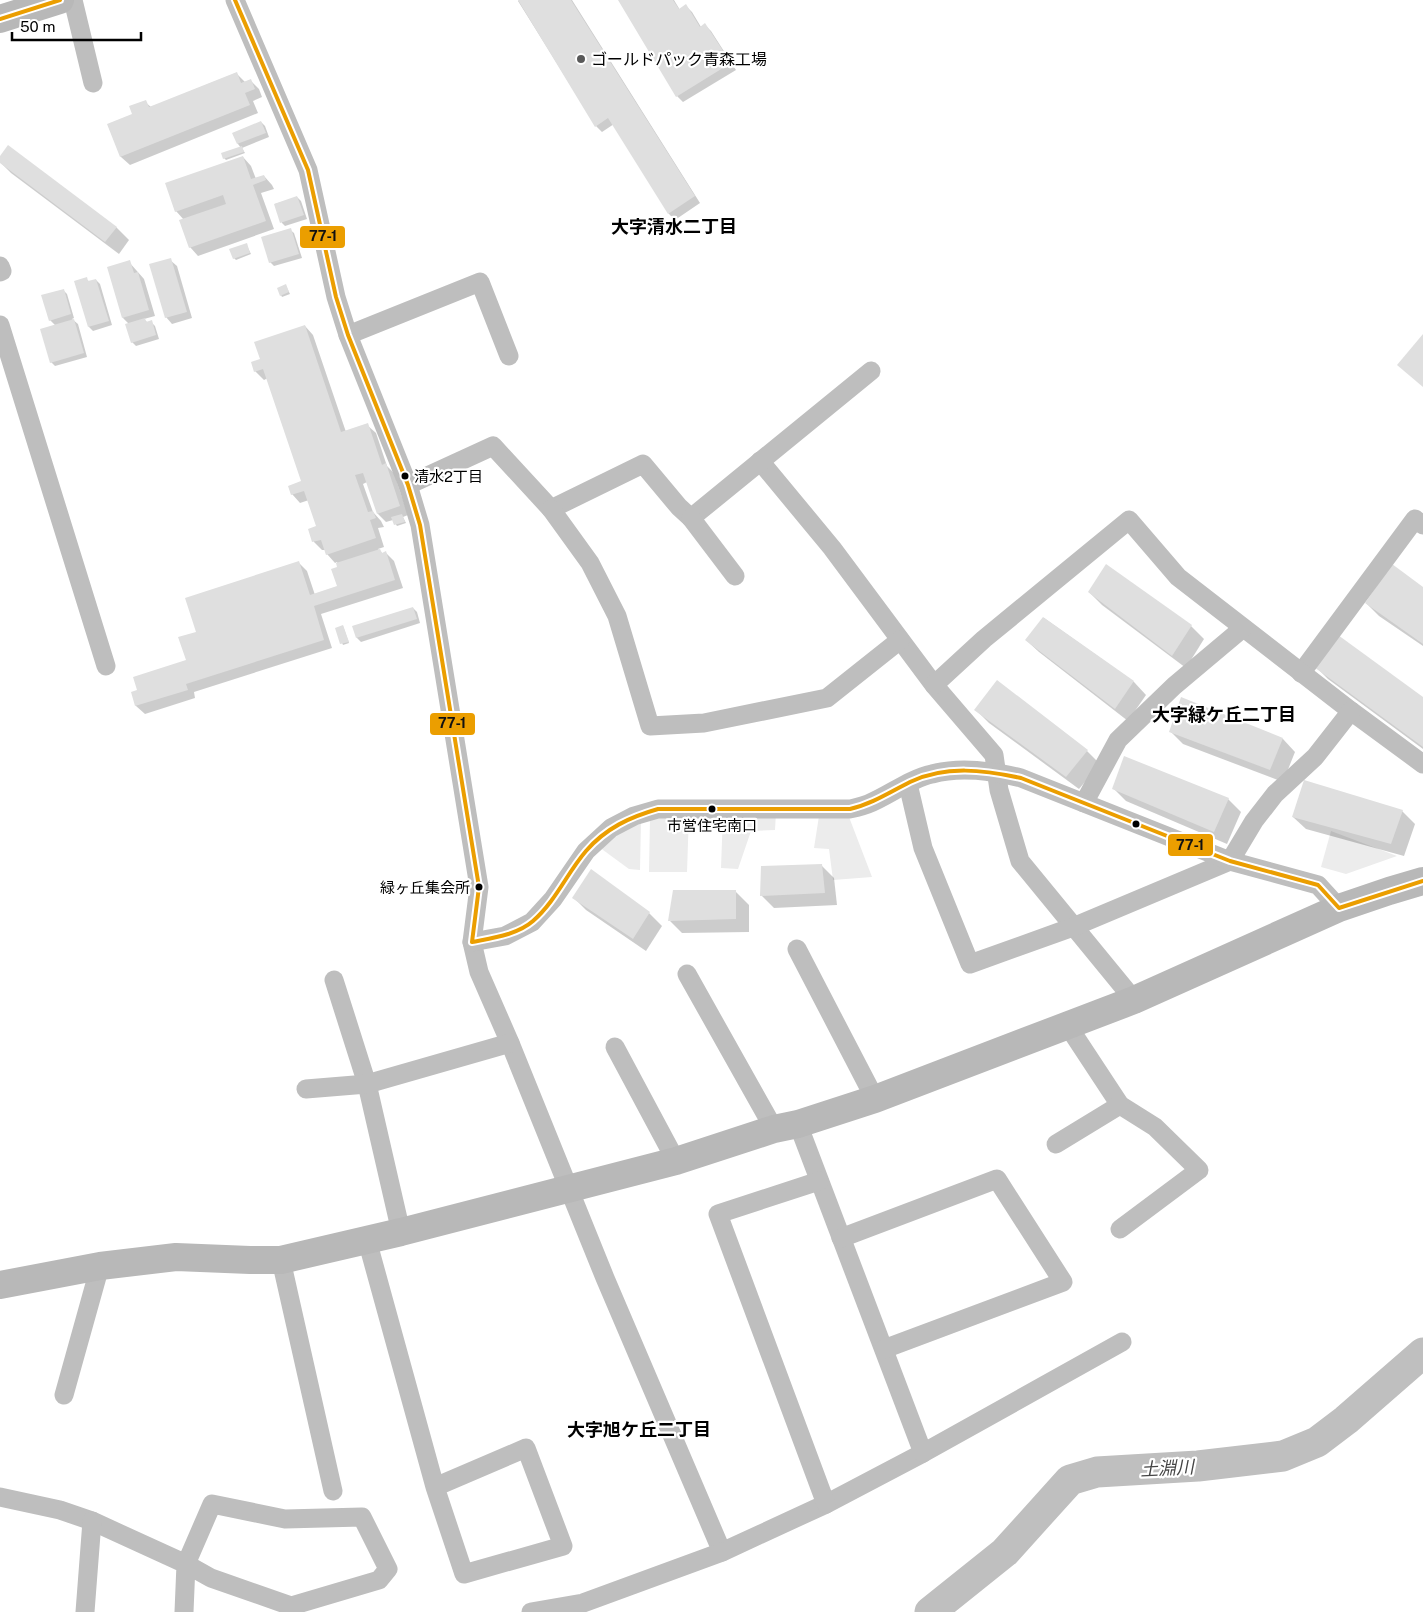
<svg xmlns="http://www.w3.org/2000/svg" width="1423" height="1612" font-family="'Public Sans','Noto Sans JP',sans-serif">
<rect width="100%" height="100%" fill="#fff"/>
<g fill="#ececec">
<path d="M776,812L775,830L751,831L738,869L721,868L723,813Z"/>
<path d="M689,813L687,872H649L650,818Z"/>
<path d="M819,816L849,817L872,877L833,880L829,849L814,848Z"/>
<path d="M641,819L640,870L629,869L599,847Z"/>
<path d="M1331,831L1397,856L1346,874L1321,867Z"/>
</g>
<g fill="#0003">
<path d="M519,0H572L700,203L675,220L669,214L614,124L602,132L596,126L518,1Z"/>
<path d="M619,0H674L680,10L686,6L692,12L701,27L705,25L711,31L736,70L683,102L677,96Z"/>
<path d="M236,73L245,82L250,80L259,89L262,97L253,101L258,113L130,165L121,157L108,125L134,114L145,102L151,107Z"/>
<path d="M261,122L265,126L269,137L242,148L245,153L226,160L224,158L241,148L238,144L233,134Z"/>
<path d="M243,157L251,166L256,179L264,176L272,185L274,189L261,193L274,229L198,256L190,247L184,220L176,211Z"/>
<path d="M0,158L116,227L129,240L119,254L11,173L0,162Z"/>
<path d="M297,197L301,201L307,219L285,226L282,223L275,204Z"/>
<path d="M290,230L294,233L302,258L274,266L270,262Z"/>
<path d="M246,244L251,254L236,260L234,258Z"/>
<path d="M170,260L177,266L192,318L172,324L166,317Z"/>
<path d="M129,262L144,279L155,316L144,319L148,323L151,322L155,326L159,339L136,346L132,342L129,324L123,318Z"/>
<path d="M86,279L90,282L96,280L100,284L112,325L93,331L89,327Z"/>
<path d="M286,286L290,294L282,297L281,295Z"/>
<path d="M63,290L67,294L74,318L72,319L78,324L87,357L55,366L51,362L56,326L50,320Z"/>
<path d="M305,326L313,335L346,432L367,425L376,433L387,466L394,473L408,515L403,517L406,523L397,526L393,520L386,522L378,514L367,482L363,484L373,512L381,521L384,527L378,528L384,547L378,549L383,554L386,553L394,561L403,588L321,614L332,648L194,692L195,698L145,714L136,706L132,693L139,691L187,661L197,632L299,563L307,571L315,595L339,587V568L337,562L335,563L327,554L325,550H322L314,542L310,530L318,527L309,500L300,503L292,494L303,482L268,378L264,380L255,371L262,360Z"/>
<path d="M1423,589V646L1379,616L1366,603Z"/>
<path d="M1089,592L1191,626L1204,639L1186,668L1102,605Z"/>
<path d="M413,608L417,612L420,623L361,642L357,638L354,627Z"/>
<path d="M1044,618L1134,682L1146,695L1128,721L1039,652L1026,640Z"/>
<path d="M343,626L349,643L343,645L336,629Z"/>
<path d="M1316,667L1423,699V749L1328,679Z"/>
<path d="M998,682L1087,751L1100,764L1079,789L989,723L976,710Z"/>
<path d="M1170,731L1283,739L1295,752L1283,782L1183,744Z"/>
<path d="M1113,788L1228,799L1241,812L1227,844L1126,801Z"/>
<path d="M1402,811L1415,824L1404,856L1306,829L1293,817Z"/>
<path d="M821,865L834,878L837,905L774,908L761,895Z"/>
<path d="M736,892L749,905V932L682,933L670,921Z"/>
<path d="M574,898L649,913L662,926L646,951L586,910Z"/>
</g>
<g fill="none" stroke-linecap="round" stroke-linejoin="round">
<path stroke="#bfbfbf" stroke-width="31" d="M930,1612L1005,1552L1070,1480L1097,1472L1198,1466L1283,1456L1317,1442L1346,1420L1423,1353"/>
</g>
<g fill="#dfdfdf">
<path d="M518,0H571L695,196L668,214L608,118L595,127Z"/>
<path d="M618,0H673L679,9L686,4L700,27L705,23L731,63L676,97Z"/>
<path d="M237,72L241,83L251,79L255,89L245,93L250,105L120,157L107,124L132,114L129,106L146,100L149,107Z"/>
<path d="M261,121L266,133L237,144L232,133Z"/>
<path d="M8,145L117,227L105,242L0,163V156Z"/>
<path d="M242,146L244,152L223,159L221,153Z"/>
<path d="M243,156L251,179L264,175L266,180L253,185L266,221L189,248L179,220L226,204L223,195L175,212L165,183Z"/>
<path d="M297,196L304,215L280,223L274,204Z"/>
<path d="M291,228L299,254L269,263L261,237Z"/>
<path d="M247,243L250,253L233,259L229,249Z"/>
<path d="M171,258L187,312L165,318L149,264Z"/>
<path d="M130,260L134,273L138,272L149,310L122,318L107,267Z"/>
<path d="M87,277L88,281L96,279L109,321L88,327L74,281Z"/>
<path d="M286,284L289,292L280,296L277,288Z"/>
<path d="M64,289L71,314L49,321L41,295Z"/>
<path d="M145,318L146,322L152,320L156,335L131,343L125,324Z"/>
<path d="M74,319L84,353L50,363L40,329Z"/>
<path d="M305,325L341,432L368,423L382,465L386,463L400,506L377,514L363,473L355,475L368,512L373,511L376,518L370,520L376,538L326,555L321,540L312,542L308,529L316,526L304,491L291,495L288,486L301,481L263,369L254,372L251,362L260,359L254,342Z"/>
<path d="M1423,334V387L1397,365Z"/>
<path d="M402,514L405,522L394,525L391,517Z"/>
<path d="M380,549L382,553L386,551L395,580L314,606L324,640L186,684L188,690L135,706L131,692L137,690L133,677L186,660L178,637L196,632L185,598L299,561L310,595L337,586L331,569L337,567L336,563Z"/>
<path d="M1106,564L1192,625L1172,656L1088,592Z"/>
<path d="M1392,564L1423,587V644L1365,603Z"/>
<path d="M413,607L417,619L356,638L352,626Z"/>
<path d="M1043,617L1134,681L1115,709L1025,640Z"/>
<path d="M343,625L349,642L340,644L335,628Z"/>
<path d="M1338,635L1423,697V747L1314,667Z"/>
<path d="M997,680L1088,750L1066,777L974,710Z"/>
<path d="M1181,697L1283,738L1270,770L1169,732Z"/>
<path d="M1124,756L1229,798L1214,832L1112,789Z"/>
<path d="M1304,780L1403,810L1391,844L1292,817Z"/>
<path d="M822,864L825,893L760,896L761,866Z"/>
<path d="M591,869L650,912L633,939L572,898Z"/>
<path d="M673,890H736V919L668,921Z"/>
</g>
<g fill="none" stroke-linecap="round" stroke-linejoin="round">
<g stroke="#bebebe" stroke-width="19">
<path d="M73,0L93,83"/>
<path d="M235,0L308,170L336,297L348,335L408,485L420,525L479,887L472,942L479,972L510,1043L605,1278L722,1552L826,1504L923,1453L1122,1342"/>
<path d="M0,266L2,271L0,272"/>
<path d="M0,325L106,666"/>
<path d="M348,335L480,282L509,356"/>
<path d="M760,461L832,548L934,685L994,755L999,790L1020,861L1134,1000"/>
<path d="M408,485L493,446L551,509L643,464L679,507L691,518L871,371"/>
<path d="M551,509L590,563L617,616L650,726L704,723L827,698L900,640"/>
<path d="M691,518L735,576"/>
<path d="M1301,673L1415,519L1423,525"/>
<path d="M934,685L984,639L1129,520L1178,577L1351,711L1423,764"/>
<path d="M908,784L923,848L970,964L1073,927L1230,861L1254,821L1275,794L1315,757L1351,711"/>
<path d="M1084,803L1118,740L1174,686L1243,628"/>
<path d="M472,942L505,936L532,922L553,899L586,851L611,828L634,816L658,809H850C856,808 862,806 868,804C890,795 909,779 932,774C961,766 992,771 1021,778L1230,861L1318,885L1339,908"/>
<path d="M797,949L875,1099"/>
<path d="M687,974L774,1129"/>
<path d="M334,980L367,1084L401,1232"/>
<path d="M1068,1026L1120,1105L1155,1127L1199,1170L1120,1229"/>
<path d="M615,1047L676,1161"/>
<path d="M306,1089L367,1084L510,1043"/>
<path d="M798,1124L923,1453"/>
<path d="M1056,1144L1120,1105"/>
<path d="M819,1181L718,1214L826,1504"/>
<path d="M841,1238L997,1179L1063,1282L884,1349"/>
<path d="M367,1240L435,1487L464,1574L563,1546L526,1448L435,1487"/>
<path d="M281,1260L333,1491"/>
<path d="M64,1395L100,1266"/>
<path d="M0,1497L60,1510L92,1521L186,1564L211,1578L291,1606L379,1580L388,1569L362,1517L285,1519L212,1504L186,1564L184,1612"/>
<path d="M85,1612L92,1521"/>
<path d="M531,1612L583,1603L722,1552"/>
</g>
<g stroke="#b8b8b8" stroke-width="28">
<path d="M0,19L60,0"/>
<path d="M0,1285L100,1266L176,1257L250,1260H281L401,1232L676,1161L774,1129L798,1124L875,1099L1134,1000L1339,908L1389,891L1423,881"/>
</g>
<defs>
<g id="bus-1">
<path d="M235,0L308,170L336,297L348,335L408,485L420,525L479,887L472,942C492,938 517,935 533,921C556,901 567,873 586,851C606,828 630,817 658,809H850C872,804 890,792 910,782C946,765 984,770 1021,778L1230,861L1318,885L1339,908L1423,881"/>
<path d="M0,19L60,0"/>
</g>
</defs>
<use href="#bus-1" stroke="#fff" stroke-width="8"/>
<use href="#bus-1" stroke="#eb9e00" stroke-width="4"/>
</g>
<circle fill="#595959" stroke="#fff" stroke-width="2" cx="581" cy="59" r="5"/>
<g fill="#000" stroke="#fff" stroke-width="2">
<circle cx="405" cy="476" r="4.5"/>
<circle cx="712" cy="809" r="4.5"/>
<circle cx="1136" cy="824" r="4.5"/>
<circle cx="479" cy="887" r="4.5"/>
</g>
<g text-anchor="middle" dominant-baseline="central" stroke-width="4.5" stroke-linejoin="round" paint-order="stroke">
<g font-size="15" fill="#000" stroke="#fff" text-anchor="start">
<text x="414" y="476">清水2丁目</text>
<text x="712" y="825" text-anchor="middle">市営住宅南口</text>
<text x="470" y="887" text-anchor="end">緑ヶ丘集会所</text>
</g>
<g font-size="16" fill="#000" stroke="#fff" text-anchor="start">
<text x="591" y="59">ゴールドパック青森工場</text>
</g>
<g font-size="18" font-weight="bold" fill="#000" stroke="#fff">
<text x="674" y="226">大字清水二丁目</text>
<text x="1224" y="714">大字緑ケ丘二丁目</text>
<text x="639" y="1429">大字旭ケ丘二丁目</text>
</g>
<g font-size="18" font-style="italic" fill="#444" stroke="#fff">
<text transform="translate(1167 1468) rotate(-3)">土淵川</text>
</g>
</g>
<g stroke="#fff" stroke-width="2">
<rect x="299" y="225" width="47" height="24" rx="5" fill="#eb9e00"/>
<rect x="429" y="712" width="47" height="24" rx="5" fill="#eb9e00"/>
<rect x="1167" y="833" width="47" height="24" rx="5" fill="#eb9e00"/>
</g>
<g font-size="14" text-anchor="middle" font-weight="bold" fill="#111">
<text x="323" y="241">77-1</text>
<text x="452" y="728">77-1</text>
<text x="1190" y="850">77-1</text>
</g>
<path d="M12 32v8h129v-8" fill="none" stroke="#000000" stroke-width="2.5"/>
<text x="20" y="32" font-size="15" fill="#000000" stroke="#ffffff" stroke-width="4" paint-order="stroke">50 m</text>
</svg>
